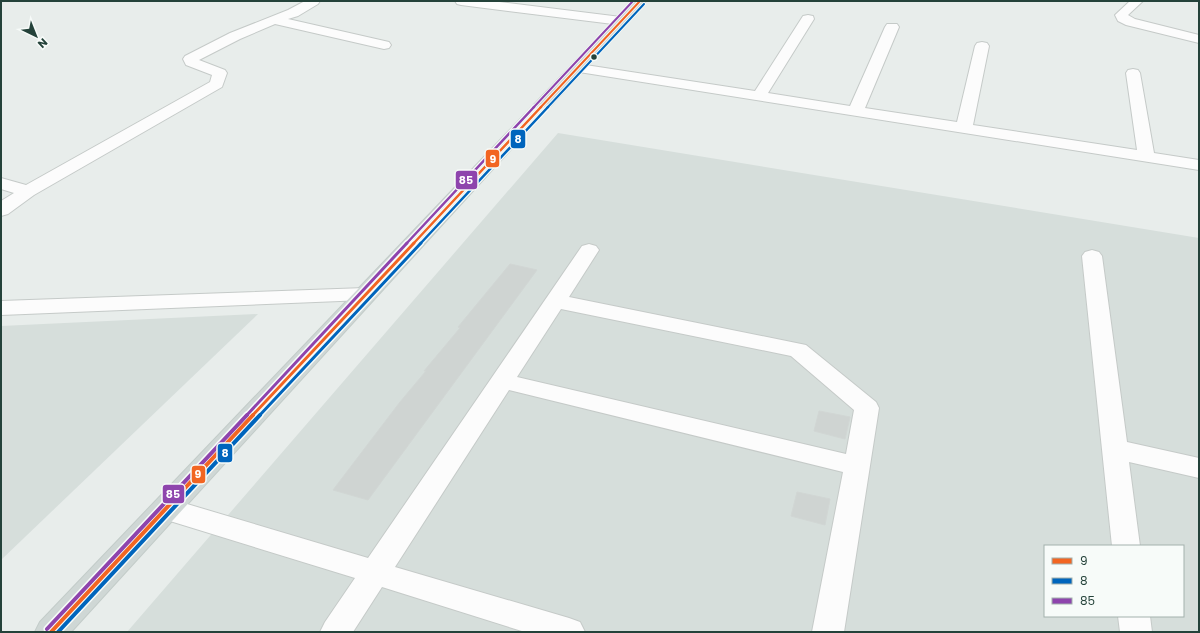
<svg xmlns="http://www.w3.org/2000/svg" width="1200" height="633" font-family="Poppins,sans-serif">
<rect width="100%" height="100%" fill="#e8edeb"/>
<g fill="#d6dedb" fill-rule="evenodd">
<path d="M558,133L1199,238V632H127ZM1045,546H1183V616H1045Z"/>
<path d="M258,314L1,560V326Z"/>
</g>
<g fill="#cfd4d2" stroke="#d1d6d4">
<path d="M510,264L537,270L368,500L333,490L400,402L426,371H424L460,328L458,327Z"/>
<path d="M819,411L850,417L845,439L814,431Z"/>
<path d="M797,492L830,499L825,525L791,516Z"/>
</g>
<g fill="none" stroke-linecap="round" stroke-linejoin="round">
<defs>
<g id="minor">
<path d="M305,1H320L318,4L298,16L288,19L389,42L391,45L389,48L384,49L275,24L240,39L199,60L225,70L227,73L222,87L34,195L8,214L1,216V201L14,193L1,189V178L26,185L210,82L212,75L186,65L183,59L185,56L230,33L288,10Z"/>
<path d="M455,1H491L621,17L626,18L628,21L626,24L621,25L461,5L457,4Z"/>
<path d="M1130,1H1143L1128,15L1135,19L1199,35V43L1126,25L1118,21L1115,15Z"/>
<path d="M808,15L813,16L814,19L768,93L850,106L885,27L887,24H897L899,27L865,108L957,122L975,46L977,43L982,42L987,43L989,46L973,125L1137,150L1126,73L1128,70L1133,69L1138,70L1140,73L1154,153L1199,160V170L579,72L574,71L572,68L574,65L579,64L755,91L803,16Z"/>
<path d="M589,244L596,246L599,250L569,297L806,345L876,402L879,408L844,632H812L843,472L509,390L395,567L569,618L580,622L585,632H525L382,587L353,632H320L325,622L355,578L157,517L153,509L157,501L167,498L368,558L582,246ZM561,309L791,356L854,410L846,454L517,377Z"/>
<path d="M1092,250L1099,252L1102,256L1127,442L1199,458V478L1129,462L1140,546H1112L1082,256L1085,252Z"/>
<path d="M365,288L373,289L376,294L373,299L365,300L1,315V301Z"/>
<path d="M1118,616H1150L1152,632H1120Z"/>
</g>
<path id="major" d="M633,1H646L71,632H35L40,622Z"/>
</defs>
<use href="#minor" stroke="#c5cac8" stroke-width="2"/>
<use href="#major" stroke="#c3ccc9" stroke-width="2"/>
<use href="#minor" fill="#fcfcfc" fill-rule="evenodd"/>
<use href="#major" fill="#cfd7d5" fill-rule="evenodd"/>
<defs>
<path id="bus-1-far3" d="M540,108L640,1"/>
<path id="bus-1-far2" d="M413,244L541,107"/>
<path id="bus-1-far1" d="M252,416L414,243"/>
<path id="bus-1" d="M51,632L253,415"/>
<path id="bus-2-far3" d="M547,108L644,4"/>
<path id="bus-2-far2" d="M420,244L548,107"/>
<path id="bus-2-far1" d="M259,416L421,243"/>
<path id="bus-2" d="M58,632L260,415"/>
<path id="bus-3-far3" d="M533,108L633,1"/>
<path id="bus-3-far2" d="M406,244L534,107"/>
<path id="bus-3-far1" d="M246,416L407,243"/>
<path id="bus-3" d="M47,629L247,415"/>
</defs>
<use href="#bus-1-far3" stroke="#f7fbf9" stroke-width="4"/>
<use href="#bus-1-far2" stroke="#f7fbf9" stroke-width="5"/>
<use href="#bus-1-far1" stroke="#f7fbf9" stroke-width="6"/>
<use href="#bus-1" stroke="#f7fbf9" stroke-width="7"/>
<use href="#bus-2-far3" stroke="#f7fbf9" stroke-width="4"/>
<use href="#bus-2-far2" stroke="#f7fbf9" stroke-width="5"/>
<use href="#bus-2-far1" stroke="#f7fbf9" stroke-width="6"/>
<use href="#bus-2" stroke="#f7fbf9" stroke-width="7"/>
<use href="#bus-3-far3" stroke="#f7fbf9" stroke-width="4"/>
<use href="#bus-3-far2" stroke="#f7fbf9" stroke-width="5"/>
<use href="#bus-3-far1" stroke="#f7fbf9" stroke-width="6"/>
<use href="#bus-3" stroke="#f7fbf9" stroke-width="7"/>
<use href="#bus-1-far3" stroke="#f26522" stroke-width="2"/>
<use href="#bus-1-far2" stroke="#f26522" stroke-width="2.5"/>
<use href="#bus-1-far1" stroke="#f26522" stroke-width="3"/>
<use href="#bus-1" stroke="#f26522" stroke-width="4"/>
<use href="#bus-2-far3" stroke="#0065bd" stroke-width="2"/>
<use href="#bus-2-far2" stroke="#0065bd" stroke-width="2.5"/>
<use href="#bus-2-far1" stroke="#0065bd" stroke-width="3"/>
<use href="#bus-2" stroke="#0065bd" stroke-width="4"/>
<use href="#bus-3-far3" stroke="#8e44ad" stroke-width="2"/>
<use href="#bus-3-far2" stroke="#8e44ad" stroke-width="2.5"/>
<use href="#bus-3-far1" stroke="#8e44ad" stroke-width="3"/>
<use href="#bus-3" stroke="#8e44ad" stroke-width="4"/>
</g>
<circle fill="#24423a" stroke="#f7fbf9" stroke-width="1.5" cx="594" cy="57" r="3.5"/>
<g stroke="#f7fbf9" stroke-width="1.5">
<rect x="510" y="129" width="16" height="20" rx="4" fill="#0065bd"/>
<rect x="485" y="149" width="15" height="19" rx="4" fill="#f26522"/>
<rect x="455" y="170" width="23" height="20" rx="4" fill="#8e44ad"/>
<rect x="217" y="443" width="16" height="20" rx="4" fill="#0065bd"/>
<rect x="191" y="465" width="15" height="19" rx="4" fill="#f26522"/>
<rect x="162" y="484" width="23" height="20" rx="4" fill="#8e44ad"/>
</g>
<g font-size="11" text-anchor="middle" font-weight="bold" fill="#fff">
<text x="518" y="143">8</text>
<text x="493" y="163">9</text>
<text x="466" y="184">85</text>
<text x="225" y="457">8</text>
<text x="198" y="478">9</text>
<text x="173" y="498">85</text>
</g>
<rect width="1200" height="633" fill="none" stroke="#24423a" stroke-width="4"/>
<rect x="1044" y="545" width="140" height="72" fill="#f7fbf9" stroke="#a3b1ad"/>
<rect x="1052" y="558" width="20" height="6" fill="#f26522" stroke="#a3b1ad"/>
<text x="1080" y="565" font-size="12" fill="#24423a">9</text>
<rect x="1052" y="578" width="20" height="6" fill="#0065bd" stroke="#a3b1ad"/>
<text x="1080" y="585" font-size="12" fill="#24423a">8</text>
<rect x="1052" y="598" width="20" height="6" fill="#8e44ad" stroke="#a3b1ad"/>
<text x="1080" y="605" font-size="12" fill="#24423a">85</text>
<g transform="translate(36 36) rotate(137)" stroke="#f7fbf9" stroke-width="3" paint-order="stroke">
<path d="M0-3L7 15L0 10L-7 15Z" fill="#24423a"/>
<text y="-6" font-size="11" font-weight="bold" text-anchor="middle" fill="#24423a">N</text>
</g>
</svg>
